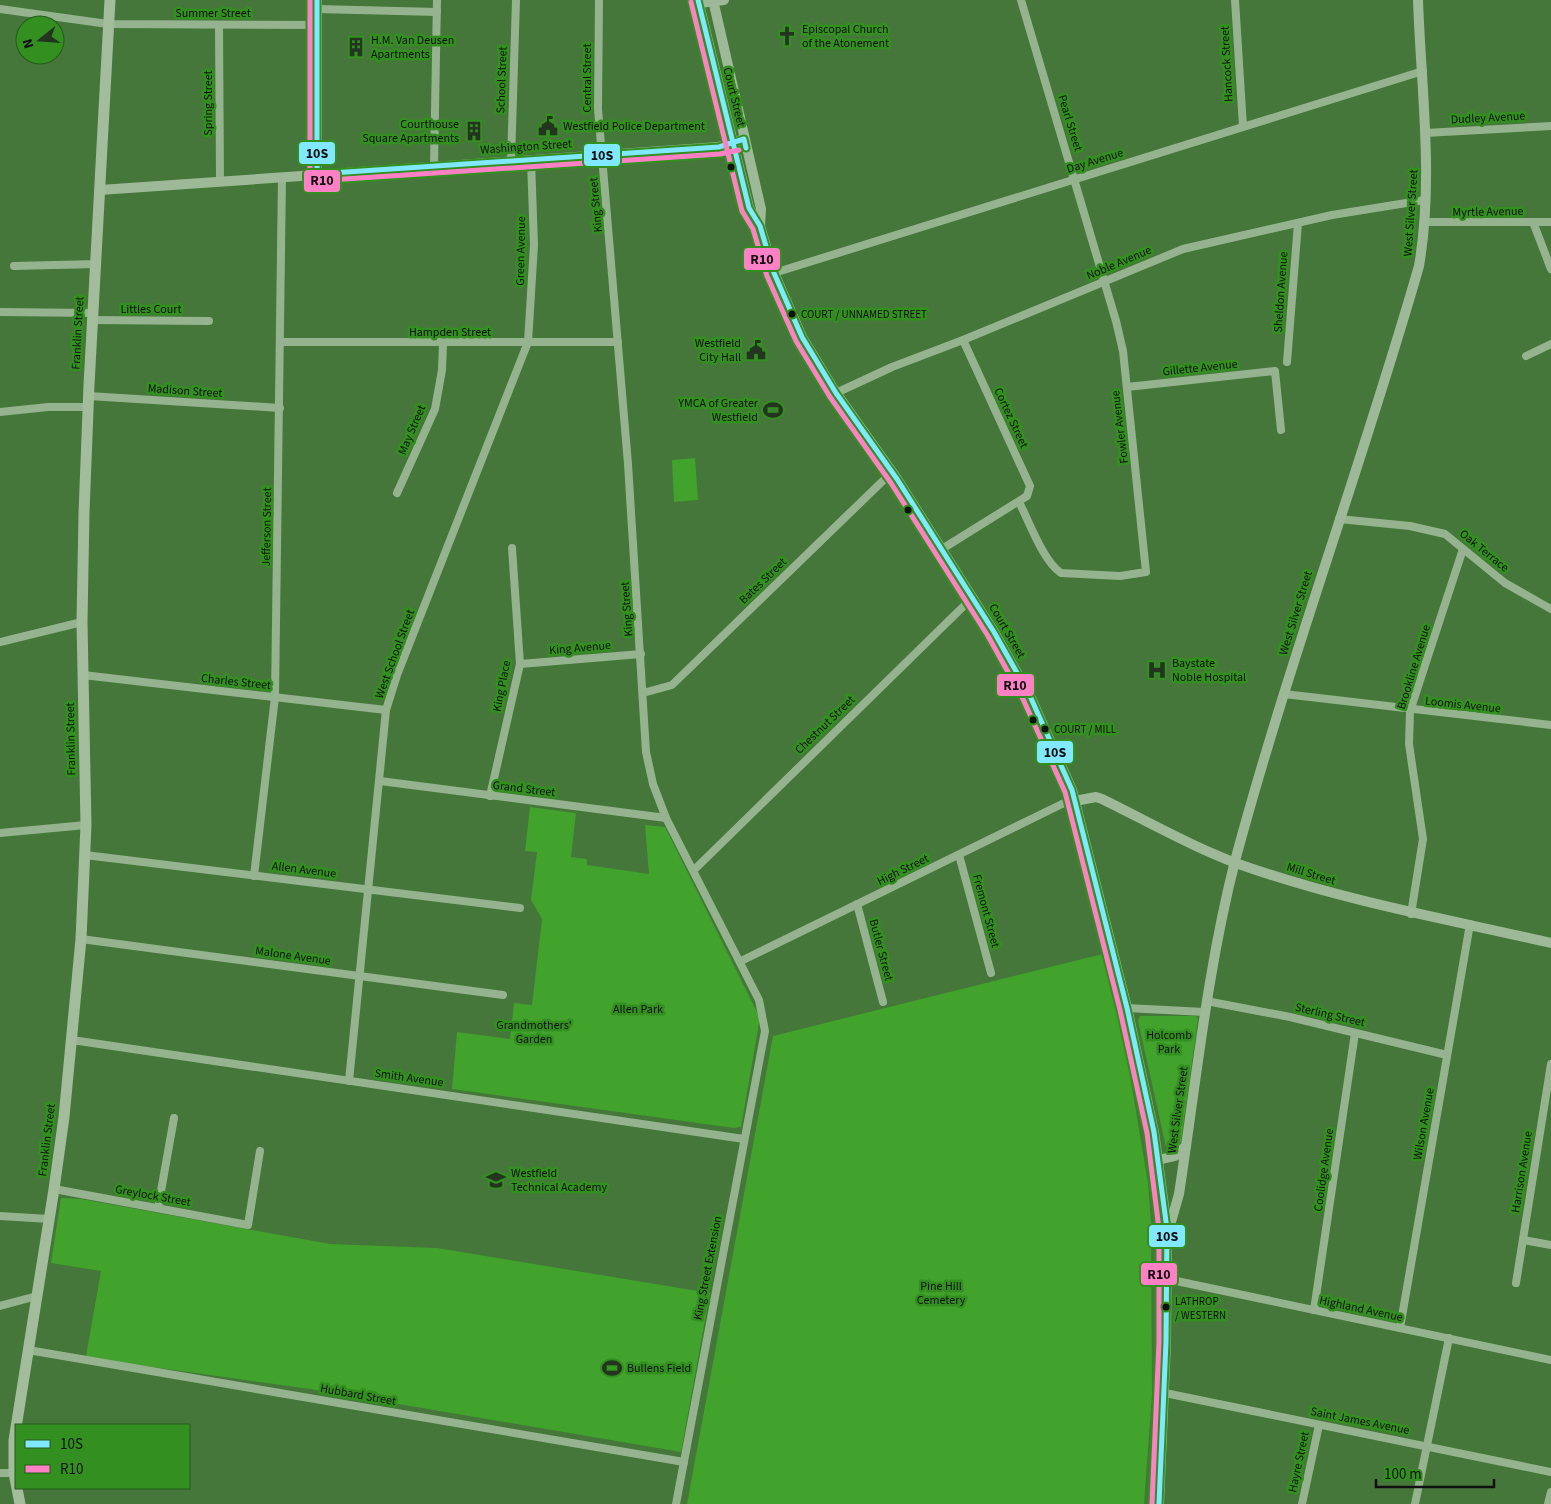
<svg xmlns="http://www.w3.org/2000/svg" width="1551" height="1504" font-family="'Source Sans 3',sans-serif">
<rect width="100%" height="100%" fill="#447739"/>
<g fill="#41a22c">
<path d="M695,458L698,500L674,502L672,460Z"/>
<path d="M530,807L576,813L571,857L587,859V865L649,874L645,825L665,827L760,1018L741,1127L734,1128L452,1089L457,1032L510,1039L514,1003L532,1005L542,919L531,900L537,852L525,851Z"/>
<path d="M1103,954L1126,1051L1148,1183L1151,1222L1152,1395L1144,1504H687L773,1036Z"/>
<path d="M1140,1016H1196L1198,1019L1181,1140L1178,1149L1169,1150L1166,1147L1138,1021Z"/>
<path d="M61,1198L81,1199L330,1244L437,1248L710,1293L681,1452L310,1389L131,1364L86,1356L101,1271L51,1263Z"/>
</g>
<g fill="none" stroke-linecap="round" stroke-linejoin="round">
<g stroke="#95b38e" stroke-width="8">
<path d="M599,0L598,109L628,464L646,752L653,784L666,818L759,1000L765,1031L676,1504"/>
<path d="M1235,0L1243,126"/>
<path d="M0,9L108,24L317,25"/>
<path d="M317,9L437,12"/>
<path d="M219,25L220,181"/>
<path d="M1425,133L1551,126"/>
<path d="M511,161L516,0"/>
<path d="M434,166L437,0"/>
<path d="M1425,222H1551"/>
<path d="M1533,222L1551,269"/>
<path d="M14,266L96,264"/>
<path d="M774,273L1423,71"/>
<path d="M0,312L93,313"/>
<path d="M93,320L209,321"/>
<path d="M281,342H618"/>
<path d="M1526,356L1551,344"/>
<path d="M1287,362L1298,223"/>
<path d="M1127,387L1275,371L1281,430"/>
<path d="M836,393L892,367L963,340L1183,249L1332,215L1425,200"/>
<path d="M89,396L280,408"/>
<path d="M0,412L48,407H88"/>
<path d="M397,493L435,409L442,370L443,344"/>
<path d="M1019,502C1029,521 1043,561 1061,573L1120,576L1146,572L1123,351L1116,321L1021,0"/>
<path d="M1339,519L1410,526L1445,534L1505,583L1551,609"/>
<path d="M942,549L1027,496L1030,486L963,340"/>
<path d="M0,642L82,622"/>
<path d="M520,664L641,654"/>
<path d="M83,675L386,710"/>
<path d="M643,693L672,685L892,472"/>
<path d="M1284,694L1551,725"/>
<path d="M380,781L666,818"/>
<path d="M490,796L520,664L512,548"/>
<path d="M0,833L86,825"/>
<path d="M85,855L520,908"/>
<path d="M959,855L991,973"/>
<path d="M694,870L973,597"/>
<path d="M254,876L275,697L282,177"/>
<path d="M857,904L883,1002"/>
<path d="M1411,914L1423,839L1409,744L1410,711L1463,549"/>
<path d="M81,939L503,995"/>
<path d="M741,961L1062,804L1075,801"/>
<path d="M1206,1001L1290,1017L1447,1055"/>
<path d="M1127,1008L1204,1012"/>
<path d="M72,1040L744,1139"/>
<path d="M349,1081L386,710L397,675L528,342L534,245L531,160"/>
<path d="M54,1189L248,1225L260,1151"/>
<path d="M158,1208L174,1118"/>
<path d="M0,1216L49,1219"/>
<path d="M1523,1240L1551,1245"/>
<path d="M1167,1279L1551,1360"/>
<path d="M1516,1283L1551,1064"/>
<path d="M0,1306L37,1296"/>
<path d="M1314,1310L1355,1033"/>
<path d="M1400,1328L1470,924"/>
<path d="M28,1350L684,1462"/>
<path d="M1165,1393L1551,1472"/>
<path d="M0,1473H14"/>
<path d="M1302,1504L1319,1425"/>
<path d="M1415,1504L1449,1338"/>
<path d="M1548,1504L1551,1492"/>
</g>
<g stroke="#9db997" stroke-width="10">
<path d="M317,0V174"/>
<path d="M698,0L749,208L760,226L774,273L802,337L836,393L897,479L994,632L1030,696L1072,790L1127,1008L1154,1132L1167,1229L1166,1342L1159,1504"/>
<path d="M713,0L761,209L760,226"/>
<path d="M699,3L724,0"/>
<path d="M100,190L719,147L744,139"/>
<path d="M1075,801L1096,797L1102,799C1151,823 1201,852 1253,869C1350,902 1451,920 1551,943"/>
<path d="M1158,1160L1175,1156L1186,1146"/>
<path d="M1169,1229L1179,1194C1196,1083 1207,971 1235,861C1289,660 1362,465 1419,266C1434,178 1421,89 1418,0"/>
</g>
<path stroke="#a2bc9c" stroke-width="11" d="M20,1504L14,1473V1440L54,1189L64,1117L81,939L86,825L82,622L84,513L89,385L110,0"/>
<defs>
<g id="bus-1">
<path d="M317,0V174L719,147L744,139L746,148"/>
<path d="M698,0L749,208L760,226L774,273L802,337L836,393L897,479L994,632L1030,696L1072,790L1127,1008L1154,1132L1167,1229L1166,1342L1159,1504"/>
</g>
<g id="bus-2">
<path d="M310,0V174L315,181L720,154L739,150"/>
<path d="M691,2L742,211L753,229L767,276L796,341L830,397L891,483L988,636L1023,699L1065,792L1120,1010L1147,1133L1159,1229V1342L1152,1504"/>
</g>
</defs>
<use href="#bus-1" stroke="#339020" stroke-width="9"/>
<use href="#bus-2" stroke="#339020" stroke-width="9"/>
<use href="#bus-1" stroke="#80e8ff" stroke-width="5"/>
<use href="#bus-2" stroke="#ff80c5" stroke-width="5"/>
</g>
<defs>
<symbol id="church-bare" viewBox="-9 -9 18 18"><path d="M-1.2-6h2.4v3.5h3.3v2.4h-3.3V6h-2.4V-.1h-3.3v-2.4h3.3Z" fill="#23351f" stroke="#339020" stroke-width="2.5" paint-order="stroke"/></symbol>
<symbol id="building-bare" viewBox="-9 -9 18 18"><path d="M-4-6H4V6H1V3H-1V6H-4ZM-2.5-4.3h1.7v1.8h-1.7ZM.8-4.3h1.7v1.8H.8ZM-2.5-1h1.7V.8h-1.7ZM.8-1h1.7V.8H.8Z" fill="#23351f" stroke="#339020" stroke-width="2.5" paint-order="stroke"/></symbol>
<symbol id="civic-bare" viewBox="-9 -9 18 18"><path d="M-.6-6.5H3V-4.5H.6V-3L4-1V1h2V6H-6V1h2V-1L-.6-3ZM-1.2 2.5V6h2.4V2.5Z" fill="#23351f" stroke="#339020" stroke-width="2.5" paint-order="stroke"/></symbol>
<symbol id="stadium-bare" viewBox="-9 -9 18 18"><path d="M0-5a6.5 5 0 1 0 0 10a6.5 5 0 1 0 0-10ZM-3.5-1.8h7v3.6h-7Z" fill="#23351f" stroke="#339020" stroke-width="2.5" paint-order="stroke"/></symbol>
<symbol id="hospital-bare" viewBox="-9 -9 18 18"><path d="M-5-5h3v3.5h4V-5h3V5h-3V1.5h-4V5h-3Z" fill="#23351f" stroke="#339020" stroke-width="2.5" paint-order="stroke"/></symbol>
<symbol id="school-bare" viewBox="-9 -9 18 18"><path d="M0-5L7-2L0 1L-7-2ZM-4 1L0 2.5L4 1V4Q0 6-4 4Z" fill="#23351f" stroke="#339020" stroke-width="2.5" paint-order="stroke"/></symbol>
</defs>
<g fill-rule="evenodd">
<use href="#church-bare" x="773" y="22" width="28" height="28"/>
<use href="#building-bare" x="342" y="33" width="28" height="28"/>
<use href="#civic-bare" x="534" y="112" width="28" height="28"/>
<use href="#building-bare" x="460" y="117" width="28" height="28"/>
<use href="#civic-bare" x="742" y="336" width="28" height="28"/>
<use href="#stadium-bare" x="759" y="396" width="28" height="28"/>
<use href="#hospital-bare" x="1143" y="656" width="28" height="28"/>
<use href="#school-bare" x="482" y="1166" width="28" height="28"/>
<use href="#stadium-bare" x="598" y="1354" width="28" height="28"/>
</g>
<g fill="#111" stroke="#339020" stroke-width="2">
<circle cx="731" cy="167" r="4.5"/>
<circle cx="792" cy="314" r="4.5"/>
<circle cx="908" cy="510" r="4.5"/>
<circle cx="1033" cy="720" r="4.5"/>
<circle cx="1045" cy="729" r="4.5"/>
<circle cx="1166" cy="1307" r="4.5"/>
</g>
<g text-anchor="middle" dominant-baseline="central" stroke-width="5" stroke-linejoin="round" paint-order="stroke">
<g font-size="11" fill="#111" stroke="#339020" text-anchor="start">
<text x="801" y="314">COURT / UNNAMED STREET</text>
<text x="1054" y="729">COURT / MILL</text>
<text x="1175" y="1301">LATHROP<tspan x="1175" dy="14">/ WESTERN</tspan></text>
</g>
<g font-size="12" fill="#111" stroke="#339020">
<text x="213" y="13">Summer Street</text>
<text transform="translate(1227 64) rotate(-93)">Hancock Street</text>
<text transform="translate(587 78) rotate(-90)">Central Street</text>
<text transform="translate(502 80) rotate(-88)">School Street</text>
<text transform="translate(734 97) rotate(76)">Court Street</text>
<text transform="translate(208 103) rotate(-90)">Spring Street</text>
<text transform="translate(1488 118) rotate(-3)">Dudley Avenue</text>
<text transform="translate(1070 123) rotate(73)">Pearl Street</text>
<text transform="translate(526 147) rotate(-4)">Washington Street</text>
<text transform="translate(1095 161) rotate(-17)">Day Avenue</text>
<text transform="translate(596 205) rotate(-95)">King Street</text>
<text transform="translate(1488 212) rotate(-1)">Myrtle Avenue</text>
<text transform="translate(1411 213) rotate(-86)">West Silver Street</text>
<text transform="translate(521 251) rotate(-89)">Green Avenue</text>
<text transform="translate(1119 263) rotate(-23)">Noble Avenue</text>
<text transform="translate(1281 292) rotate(-86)">Sheldon Avenue</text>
<text x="151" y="309">Littles Court</text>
<text x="450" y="332">Hampden Street</text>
<text transform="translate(78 333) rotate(-87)">Franklin Street</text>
<text transform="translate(1200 368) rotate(-6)">Gillette Avenue</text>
<text transform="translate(185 391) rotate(4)">Madison Street</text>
<text transform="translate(1011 418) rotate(65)">Cortez Street</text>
<text transform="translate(1120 427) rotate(-97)">Fowler Avenue</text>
<text transform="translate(412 430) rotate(-67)">May Street</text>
<text transform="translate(267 527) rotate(-89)">Jefferson Street</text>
<text transform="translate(1484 551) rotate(39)">Oak Terrace</text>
<text transform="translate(763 581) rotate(-44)">Bates Street</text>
<text transform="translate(627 609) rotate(-94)">King Street</text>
<text transform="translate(1296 613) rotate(-73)">West Silver Street</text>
<text transform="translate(1007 631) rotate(60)">Court Street</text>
<text transform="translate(580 648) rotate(-5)">King Avenue</text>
<text transform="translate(395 654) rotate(-70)">West School Street</text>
<text transform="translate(1414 667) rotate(-73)">Brookline Avenue</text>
<text transform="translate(236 682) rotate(6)">Charles Street</text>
<text transform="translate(502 686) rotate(-79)">King Place</text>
<text transform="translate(1463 705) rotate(6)">Loomis Avenue</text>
<text transform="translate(825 725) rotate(-44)">Chestnut Street</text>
<text transform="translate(71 739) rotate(-91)">Franklin Street</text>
<text transform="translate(524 789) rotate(7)">Grand Street</text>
<text transform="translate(304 870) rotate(7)">Allen Avenue</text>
<text transform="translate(903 870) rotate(-26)">High Street</text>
<text transform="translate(1311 874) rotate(17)">Mill Street</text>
<text transform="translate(986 911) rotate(75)">Fremont Street</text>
<text transform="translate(881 950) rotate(75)">Butler Street</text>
<text transform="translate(293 956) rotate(8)">Malone Avenue</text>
<text transform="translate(1330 1015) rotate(13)">Sterling Street</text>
<text transform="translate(409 1078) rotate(8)">Smith Avenue</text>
<text transform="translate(1178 1110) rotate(-82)">West Silver Street</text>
<text transform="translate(1424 1124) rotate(-80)">Wilson Avenue</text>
<text transform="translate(47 1140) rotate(-83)">Franklin Street</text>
<text transform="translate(1324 1170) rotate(-82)">Coolidge Avenue</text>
<text transform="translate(1522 1172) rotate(-81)">Harrison Avenue</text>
<text transform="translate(153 1196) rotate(10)">Greylock Street</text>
<text transform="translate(708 1268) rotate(-79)">King Street Extension</text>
<text transform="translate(1361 1309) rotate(12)">Highland Avenue</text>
<text transform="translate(358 1395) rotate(10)">Hubbard Street</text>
<text transform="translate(1360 1421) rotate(11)">Saint James Avenue</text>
<text transform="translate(1299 1462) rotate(-78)">Hayre Street</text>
</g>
<g font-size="12" fill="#111" stroke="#339020" text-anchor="start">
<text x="802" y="29">Episcopal Church<tspan x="802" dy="14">of the Atonement</tspan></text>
<text x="371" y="40">H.M. Van Deusen<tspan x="371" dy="14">Apartments</tspan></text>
<text x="459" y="124" text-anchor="end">Courthouse<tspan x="459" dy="14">Square Apartments</tspan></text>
<text x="563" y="126">Westfield Police Department</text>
<text x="741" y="343" text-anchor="end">Westfield<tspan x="741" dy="14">City Hall</tspan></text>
<text x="758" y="403" text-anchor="end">YMCA of Greater<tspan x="758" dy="14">Westfield</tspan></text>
<text x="1172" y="663">Baystate<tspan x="1172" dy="14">Noble Hospital</tspan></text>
<text x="511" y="1173">Westfield<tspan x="511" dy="14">Technical Academy</tspan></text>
<text x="627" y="1368">Bullens Field</text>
</g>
<g font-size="12" fill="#111" stroke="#339020">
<text x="638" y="1009">Allen Park</text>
<text x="534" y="1025">Grandmothers'<tspan x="534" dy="14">Garden</tspan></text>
<text x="1169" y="1035">Holcomb<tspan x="1169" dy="14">Park</tspan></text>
<text x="941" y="1286">Pine Hill<tspan x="941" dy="14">Cemetery</tspan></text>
</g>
</g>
<g stroke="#339020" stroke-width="2">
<rect x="298" y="141" width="38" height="24" rx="5" fill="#80e8ff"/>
<rect x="583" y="143" width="38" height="24" rx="5" fill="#80e8ff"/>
<rect x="303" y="169" width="38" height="24" rx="5" fill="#ff80c5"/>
<rect x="743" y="247" width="38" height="24" rx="5" fill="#ff80c5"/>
<rect x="996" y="673" width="39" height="24" rx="5" fill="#ff80c5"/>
<rect x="1036" y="740" width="38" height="24" rx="5" fill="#80e8ff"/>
<rect x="1148" y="1224" width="38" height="24" rx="5" fill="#80e8ff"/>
<rect x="1140" y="1262" width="38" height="24" rx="5" fill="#ff80c5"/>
</g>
<g font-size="14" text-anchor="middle" font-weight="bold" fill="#111">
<text x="317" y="158">10S</text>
<text x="602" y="160">10S</text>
<text x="322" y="185">R10</text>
<text x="762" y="264">R10</text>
<text x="1015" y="690">R10</text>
<text x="1055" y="757">10S</text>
<text x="1167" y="1241">10S</text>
<text x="1159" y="1279">R10</text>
</g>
<rect x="15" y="1424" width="175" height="65" fill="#339020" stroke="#255d1a"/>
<rect x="25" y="1440" width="25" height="8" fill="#80e8ff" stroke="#255d1a"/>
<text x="60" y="1449" font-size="15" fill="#111111">10S</text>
<rect x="25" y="1465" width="25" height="8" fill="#ff80c5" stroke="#255d1a"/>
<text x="60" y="1474" font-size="15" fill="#111111">R10</text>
<g transform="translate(40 40) rotate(253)"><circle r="24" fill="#339020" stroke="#255d1a"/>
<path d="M0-4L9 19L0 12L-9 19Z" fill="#23351f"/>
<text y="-8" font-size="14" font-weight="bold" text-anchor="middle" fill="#111111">N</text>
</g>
<path d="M1376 1479v8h118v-8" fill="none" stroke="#111111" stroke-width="2.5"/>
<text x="1384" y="1479" font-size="15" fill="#111111" stroke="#339020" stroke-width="4" paint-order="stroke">100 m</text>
</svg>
